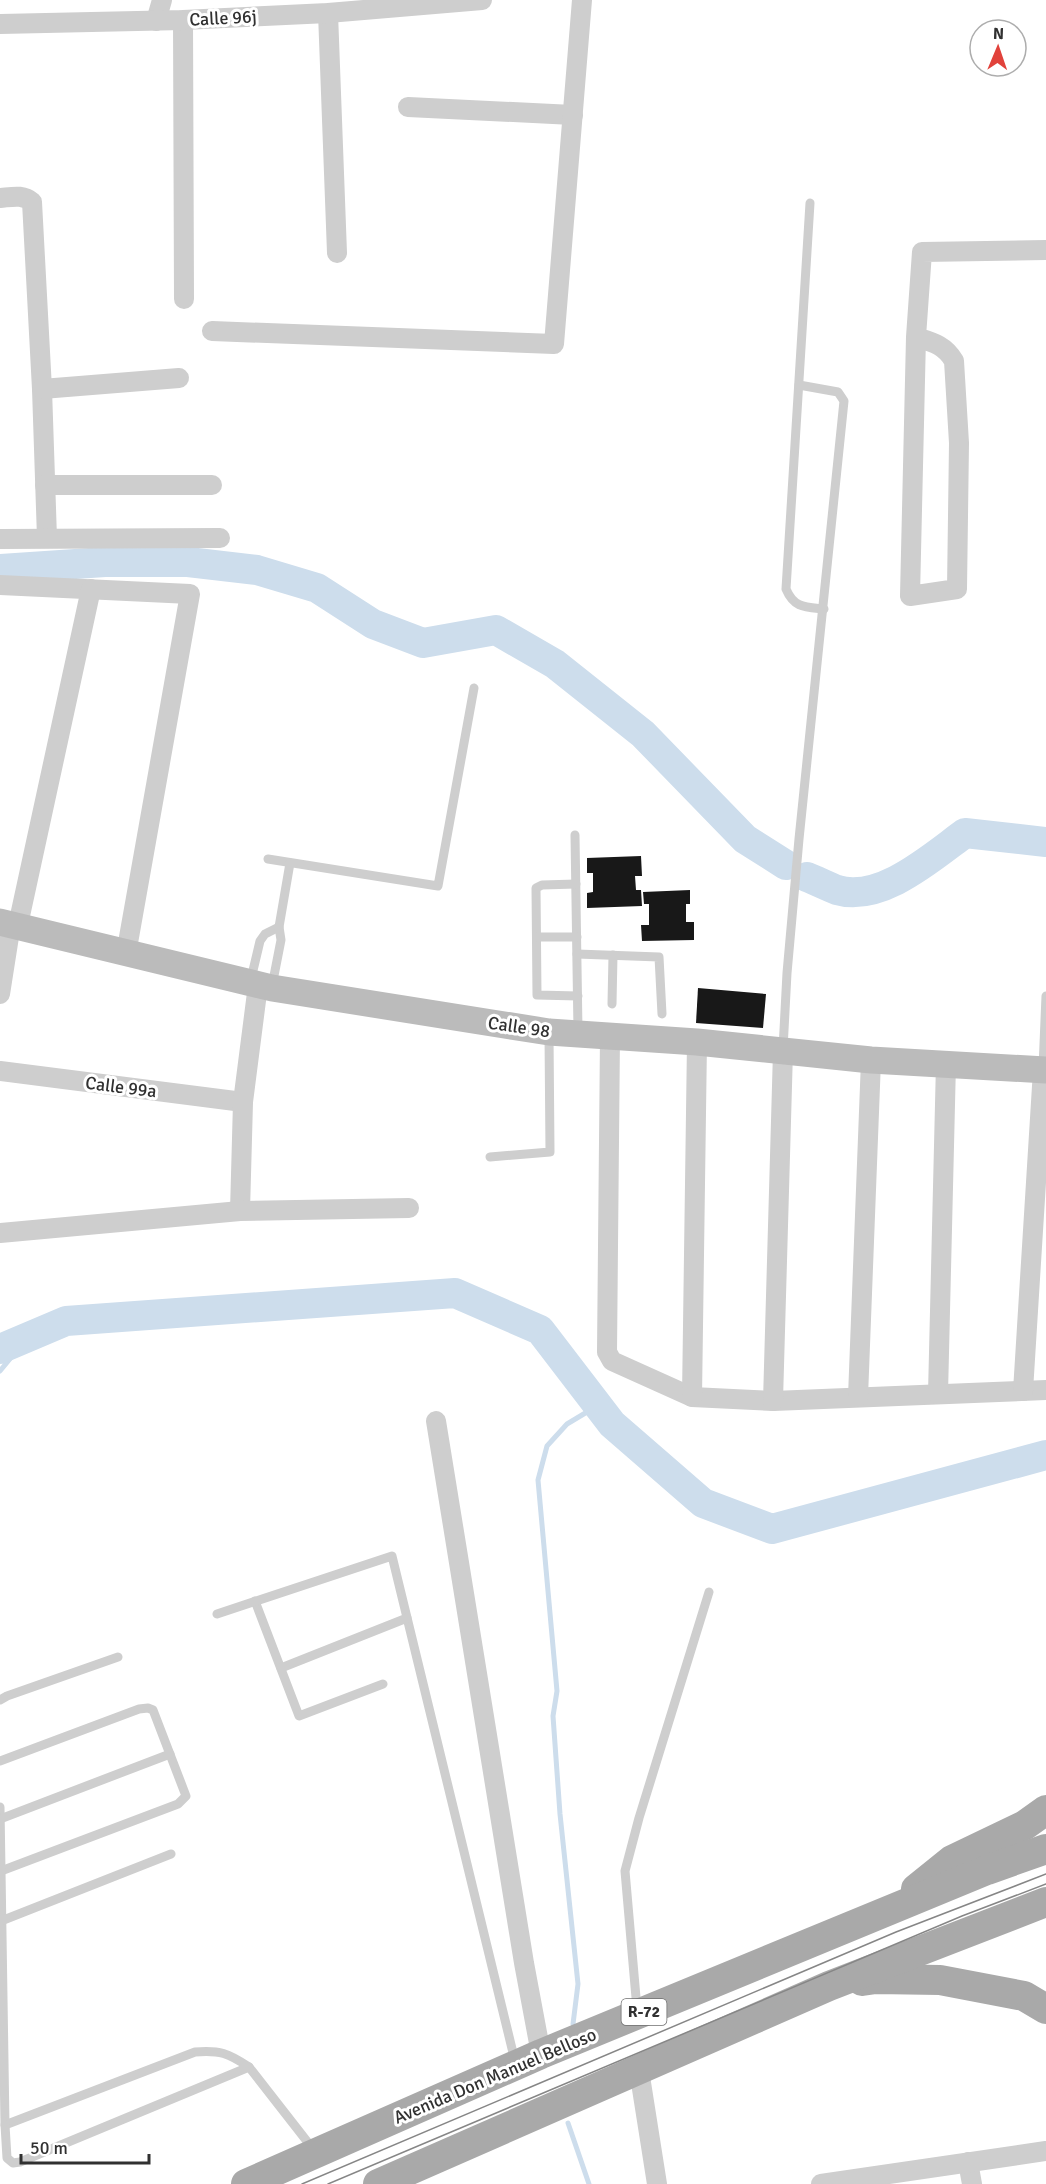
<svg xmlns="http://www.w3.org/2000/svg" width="1046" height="2184" font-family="Signika,sans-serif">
<rect width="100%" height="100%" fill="#fff"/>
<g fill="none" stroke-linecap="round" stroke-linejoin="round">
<g stroke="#cdddec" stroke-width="5">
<path d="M0,1371L28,1337"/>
<path d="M573,2024L578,1984L560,1814L553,1716L557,1691L538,1480L547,1446L567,1424L597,1406"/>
<path d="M568,2123L589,2184"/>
</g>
<g stroke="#cdddec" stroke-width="30">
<path d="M0,569L105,562H188L257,570L317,588L373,624L423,643L496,630L555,664L643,734L745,839L786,865"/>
<path d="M807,877C817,881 827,886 837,890C881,903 932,857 965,833L1046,842"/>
<path d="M0,1349L66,1321L455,1293L540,1330L612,1424L703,1503L772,1529L1046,1455"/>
</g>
</g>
<g fill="#181818">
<path d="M641,856L642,876H635L636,890H641L642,906L587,908V893L593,892V873H587V858Z"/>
<path d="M690,890V904H686V922H694V940L642,941L641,925H649V904H644L643,892Z"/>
<path d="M698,988L766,994L763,1028L696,1023Z"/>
</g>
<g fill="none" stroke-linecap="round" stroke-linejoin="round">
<g stroke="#cecece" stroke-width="9">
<path d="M810,203L786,589C794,608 805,607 824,609"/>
<path d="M575,835L578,1031"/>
<path d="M268,859L438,886L474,688"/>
<path d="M576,884L542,885L536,888L537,995L578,996"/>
<path d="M537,937H577"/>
<path d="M577,954L659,957L662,1014"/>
<path d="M251,979L260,941L265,934L279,927"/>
<path d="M272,986L281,940L279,927L290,863"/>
<path d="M612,1004L613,955"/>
<path d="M783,1049L787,973L799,839L844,401L838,392L799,385"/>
<path d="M1043,1068L1046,996"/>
<path d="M490,1157L550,1152L549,1035"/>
<path d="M255,1601L299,1716L383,1684"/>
<path d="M217,1614L392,1556L515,2061"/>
<path d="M281,1668L407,1618"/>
<path d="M0,1700L7,1696L118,1657"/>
<path d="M0,1761L139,1709L148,1708L153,1710L186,1796L178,1804L1,1871"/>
<path d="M0,1807L5,2125L195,2052C220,2050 228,2053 249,2067L313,2149"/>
<path d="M0,1819L170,1754"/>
<path d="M1,1921L171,1854"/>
<path d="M637,2009L625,1871L639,1818L709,1592"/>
<path d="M5,2125L7,2158L13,2163L20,2162L249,2067"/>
</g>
<g stroke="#cecece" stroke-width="20">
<path d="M328,13L337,253"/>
<path d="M183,20L184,299"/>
<path d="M156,21L162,0"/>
<path d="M0,24L183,20L328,13L482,0"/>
<path d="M408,107L573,115"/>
<path d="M0,198C12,197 23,194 32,202L42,389L47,538"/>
<path d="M212,331L554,344L582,0"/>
<path d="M916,337C932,342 945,345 954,361L959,443L957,589L910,596L916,337L922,252L1046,250"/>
<path d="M42,389L179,378"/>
<path d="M45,485H212"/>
<path d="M0,539L220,538"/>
<path d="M0,585L190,594L126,954"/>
<path d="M18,925L91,589"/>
<path d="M0,994L11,924"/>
<path d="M610,1036L607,1352L612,1361L692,1397L773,1401L1046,1390"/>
<path d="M0,1071L243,1102"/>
<path d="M240,1211L243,1102L258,985"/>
<path d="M0,1233L240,1211L409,1208"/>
<path d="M1023,1391L1043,1070"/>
<path d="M938,1394L946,1063"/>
<path d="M692,1397L697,1042"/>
<path d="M858,1397L871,1060"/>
<path d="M773,1401L783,1051"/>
<path d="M436,1421L524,1963L541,2054"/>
<path d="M639,2070L657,2184"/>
<path d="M968,2162L972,2184"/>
<path d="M821,2184L1046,2151"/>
</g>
<path stroke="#bbb" stroke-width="27" d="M0,922L272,988L549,1032L697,1042L871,1060L1046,1070"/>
<g stroke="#a9a9a9" stroke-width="30">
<path d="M916,1889L952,1860L1025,1825L1046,1810"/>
<path d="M862,1981L876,1979L940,1980L1024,1996L1046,2009"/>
<path d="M246,2184L541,2054L987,1870L1046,1849"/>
<path d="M378,2184L829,1986L1046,1902"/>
</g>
<g stroke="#868686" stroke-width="1.5">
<path d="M302,2184L896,1932L1046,1874"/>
<path d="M328,2184L962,1916L1046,1884"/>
</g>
</g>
<g text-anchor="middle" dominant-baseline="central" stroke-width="6" stroke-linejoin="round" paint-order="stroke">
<rect fill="#fff" stroke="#6f6f6f" stroke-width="1.5" x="621.5" y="1999" width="45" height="26" rx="4.5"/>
<g font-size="16" font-weight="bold" fill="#313131">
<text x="644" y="2012">R-72</text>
</g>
<g font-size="18" fill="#313131" stroke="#fff">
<text transform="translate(223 18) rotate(-3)">Calle 96j</text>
<text transform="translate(519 1027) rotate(8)">Calle 98</text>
<text transform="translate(121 1087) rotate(7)">Calle 99a</text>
<text transform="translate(495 2076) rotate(-23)">Avenida Don Manuel Belloso</text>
</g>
</g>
<g transform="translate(998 48) rotate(2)"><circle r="28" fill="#ffffff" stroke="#adadad" stroke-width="1.5"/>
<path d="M0-4.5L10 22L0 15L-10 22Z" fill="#e1423b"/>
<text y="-9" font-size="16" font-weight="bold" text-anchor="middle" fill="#313131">N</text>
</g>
<path d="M21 2154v9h128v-9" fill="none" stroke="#313131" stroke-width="3"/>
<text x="30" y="2154" font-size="18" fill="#313131" stroke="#ffffff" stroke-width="4.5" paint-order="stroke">50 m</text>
</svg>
